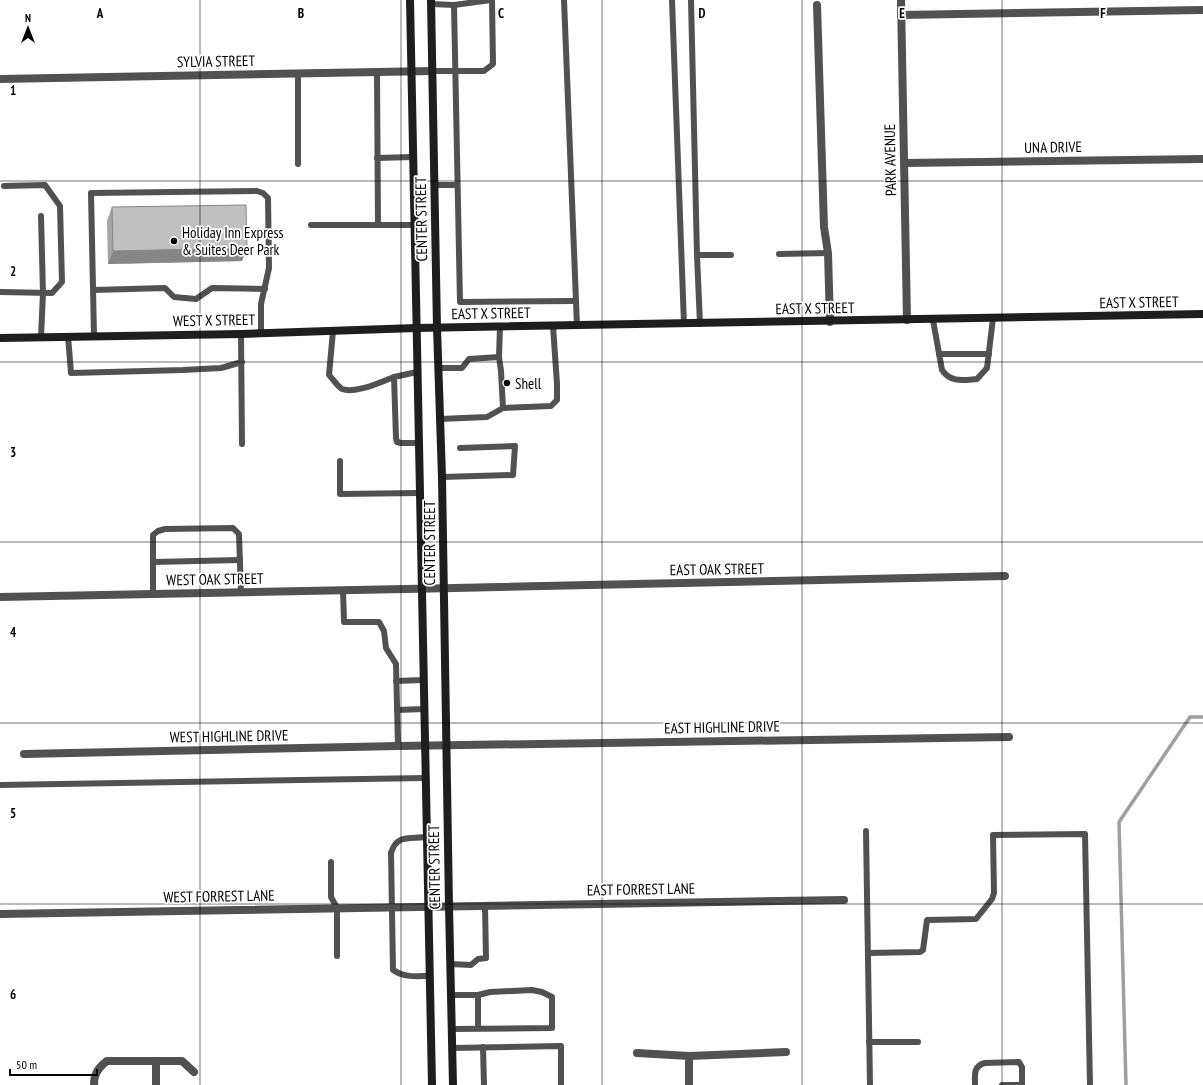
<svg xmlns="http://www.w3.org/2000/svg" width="1203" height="1085" font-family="'PT Sans Narrow',sans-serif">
<rect width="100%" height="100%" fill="#fff"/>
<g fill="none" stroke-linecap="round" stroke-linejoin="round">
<path stroke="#9f9f9f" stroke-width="3.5" d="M1126,1085L1119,822L1190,717H1203"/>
<g stroke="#515151" stroke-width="6">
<path d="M491,0L454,5L460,302L576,301"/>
<path d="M564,0L577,326"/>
<path d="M672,0L684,324"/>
<path d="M691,0L697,255L700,324"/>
<path d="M432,4L454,5"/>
<path d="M433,71H484L493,64L492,0"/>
<path d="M377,72L378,225"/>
<path d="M377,158L413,157"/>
<path d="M298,164V74"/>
<path d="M435,185H457"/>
<path d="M311,225H415"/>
<path d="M779,254L828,253"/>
<path d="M697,255H731"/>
<path d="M94,290L165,288L174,297L196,299L212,288L265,289"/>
<path d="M0,292L52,293L62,282L60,206L45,185L4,186"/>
<path d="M933,320L942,370C951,383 963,380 977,379L987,368L993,318"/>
<path d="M333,331L329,375C333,379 337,386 342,389C356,394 381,382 394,377"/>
<path d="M241,334L242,444"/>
<path d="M68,336L71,373L183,370L221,368L242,362"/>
<path d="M94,336L91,193L257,191L263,193L268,198L269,268L261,304V333"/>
<path d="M41,337L43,293L41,216"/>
<path d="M939,354H989"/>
<path d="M499,357L501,371L503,408"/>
<path d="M439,368H462L469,359L499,357L500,327"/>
<path d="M417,372L394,377L396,438L397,442L401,443H418"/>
<path d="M440,419L487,417L503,408L551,406L557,400V384L553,326"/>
<path d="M340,461V494L419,493"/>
<path d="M442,477L513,475L515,446L460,448"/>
<path d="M153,562L240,560"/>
<path d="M343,590L344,622H379L384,631L386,648L396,664L398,746"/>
<path d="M153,594V535L158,531L165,529L233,528L239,534L241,592"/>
<path d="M396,681L423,680"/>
<path d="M397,710L424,709"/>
<path d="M0,785L425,778"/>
<path d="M866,831L870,1085"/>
<path d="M426,837C409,839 397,834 391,853L393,970C405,978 416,976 429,976"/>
<path d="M331,862V897L337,908V956"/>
<path d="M868,953L920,952L923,950L927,920L976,919L992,899L994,893L993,835L1085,834L1090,1085"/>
<path d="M450,964L471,965L478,959L486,958L485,906"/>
<path d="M451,995H478L490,992L532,990L542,992L552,997V1028L452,1029"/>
<path d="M478,995V1028"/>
<path d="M869,1042H918"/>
<path d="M483,1047L484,1085"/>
<path d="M452,1048L561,1046V1085"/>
<path d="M975,1085C975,1075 973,1066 985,1063L1019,1062L1022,1067V1085H1002"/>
</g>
<g stroke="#515151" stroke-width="8">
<path d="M901,0L907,320"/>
<path d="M817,5L824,227L828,253L830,322"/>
<path d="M901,15L1203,10"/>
<path d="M0,79L433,71"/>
<path d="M904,163L1203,159"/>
<path d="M0,597L455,588L1005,576"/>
<path d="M24,754L398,746L1009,737"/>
<path d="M0,914L844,900"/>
<path d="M637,1053L689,1056V1085"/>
<path d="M689,1056L786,1052"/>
<path d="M94,1085C94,1074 98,1068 107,1061H182L194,1072"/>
<path d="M156,1085V1061"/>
</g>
<g stroke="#1e1e1e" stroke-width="8">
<path d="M410,0L432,1085"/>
<path d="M431,0L437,328L442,477L449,906L453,1085"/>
<path d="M0,338L241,334L416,328L1203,314"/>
</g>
</g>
<path fill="#a5a5a5" d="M112,207L242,261L108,264L107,221Z"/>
<path fill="#868686" d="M247,248L242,261L108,264L113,251Z"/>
<path fill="#c0c0c0" stroke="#868686" d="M246,205L247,248L113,251L112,207Z"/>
<path fill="none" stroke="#000" stroke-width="1" stroke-opacity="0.55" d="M200,0V1085M401,0V1085M602,0V1085M802,0V1085M1002,0V1085M0,181H1203M0,362H1203M0,542H1203M0,723H1203M0,904H1203"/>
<g fill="#000" stroke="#fff" stroke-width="1.5">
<circle cx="174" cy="241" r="4"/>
<circle cx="507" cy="383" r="4"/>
</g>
<g text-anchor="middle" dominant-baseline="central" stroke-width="3.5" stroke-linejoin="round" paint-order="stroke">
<g font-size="15" fill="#000" stroke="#fff">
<text transform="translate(216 61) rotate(-1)">SYLVIA STREET</text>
<text transform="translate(1053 147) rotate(-1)">UNA DRIVE</text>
<text transform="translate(890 160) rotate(-91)">PARK AVENUE</text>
<text transform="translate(421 219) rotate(-91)">CENTER STREET</text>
<text transform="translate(1139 302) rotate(-1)">EAST X STREET</text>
<text transform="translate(815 308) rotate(-1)">EAST X STREET</text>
<text transform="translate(491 313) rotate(-1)">EAST X STREET</text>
<text transform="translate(214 320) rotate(-1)">WEST X STREET</text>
<text transform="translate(429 543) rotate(-90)">CENTER STREET</text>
<text transform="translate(717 569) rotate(-1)">EAST OAK STREET</text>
<text transform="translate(215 579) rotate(-1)">WEST OAK STREET</text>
<text transform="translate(722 727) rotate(-1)">EAST HIGHLINE DRIVE</text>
<text transform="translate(229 736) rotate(-1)">WEST HIGHLINE DRIVE</text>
<text transform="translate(434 867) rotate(-91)">CENTER STREET</text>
<text transform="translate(641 889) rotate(-1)">EAST FORREST LANE</text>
<text transform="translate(219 896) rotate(-1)">WEST FORREST LANE</text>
</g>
<g font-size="15" fill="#000" stroke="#fff" text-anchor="start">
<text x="182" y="232">Holiday Inn Express<tspan x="182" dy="17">&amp; Suites Deer Park</tspan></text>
<text x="515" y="383">Shell</text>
</g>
</g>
<g font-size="13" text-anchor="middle" font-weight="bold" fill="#000" stroke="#fff" stroke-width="3.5" stroke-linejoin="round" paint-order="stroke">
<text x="100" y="18">A</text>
<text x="301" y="18">B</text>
<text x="501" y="18">C</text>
<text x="702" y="18">D</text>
<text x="902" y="18">E</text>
<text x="1103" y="18">F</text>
<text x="13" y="95">1</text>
<text x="13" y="276">2</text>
<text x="13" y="457">3</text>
<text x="13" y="637">4</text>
<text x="13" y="818">5</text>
<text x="13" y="999">6</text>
</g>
<g transform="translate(28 28)" stroke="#ffffff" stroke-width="3" paint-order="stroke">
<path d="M0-3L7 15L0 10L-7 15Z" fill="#000000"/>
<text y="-6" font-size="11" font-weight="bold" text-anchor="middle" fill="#000000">N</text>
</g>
<path d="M10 1069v6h87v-6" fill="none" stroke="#000000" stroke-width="2"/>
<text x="16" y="1069" font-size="12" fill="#000000" stroke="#ffffff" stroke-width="3" paint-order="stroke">50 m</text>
</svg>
